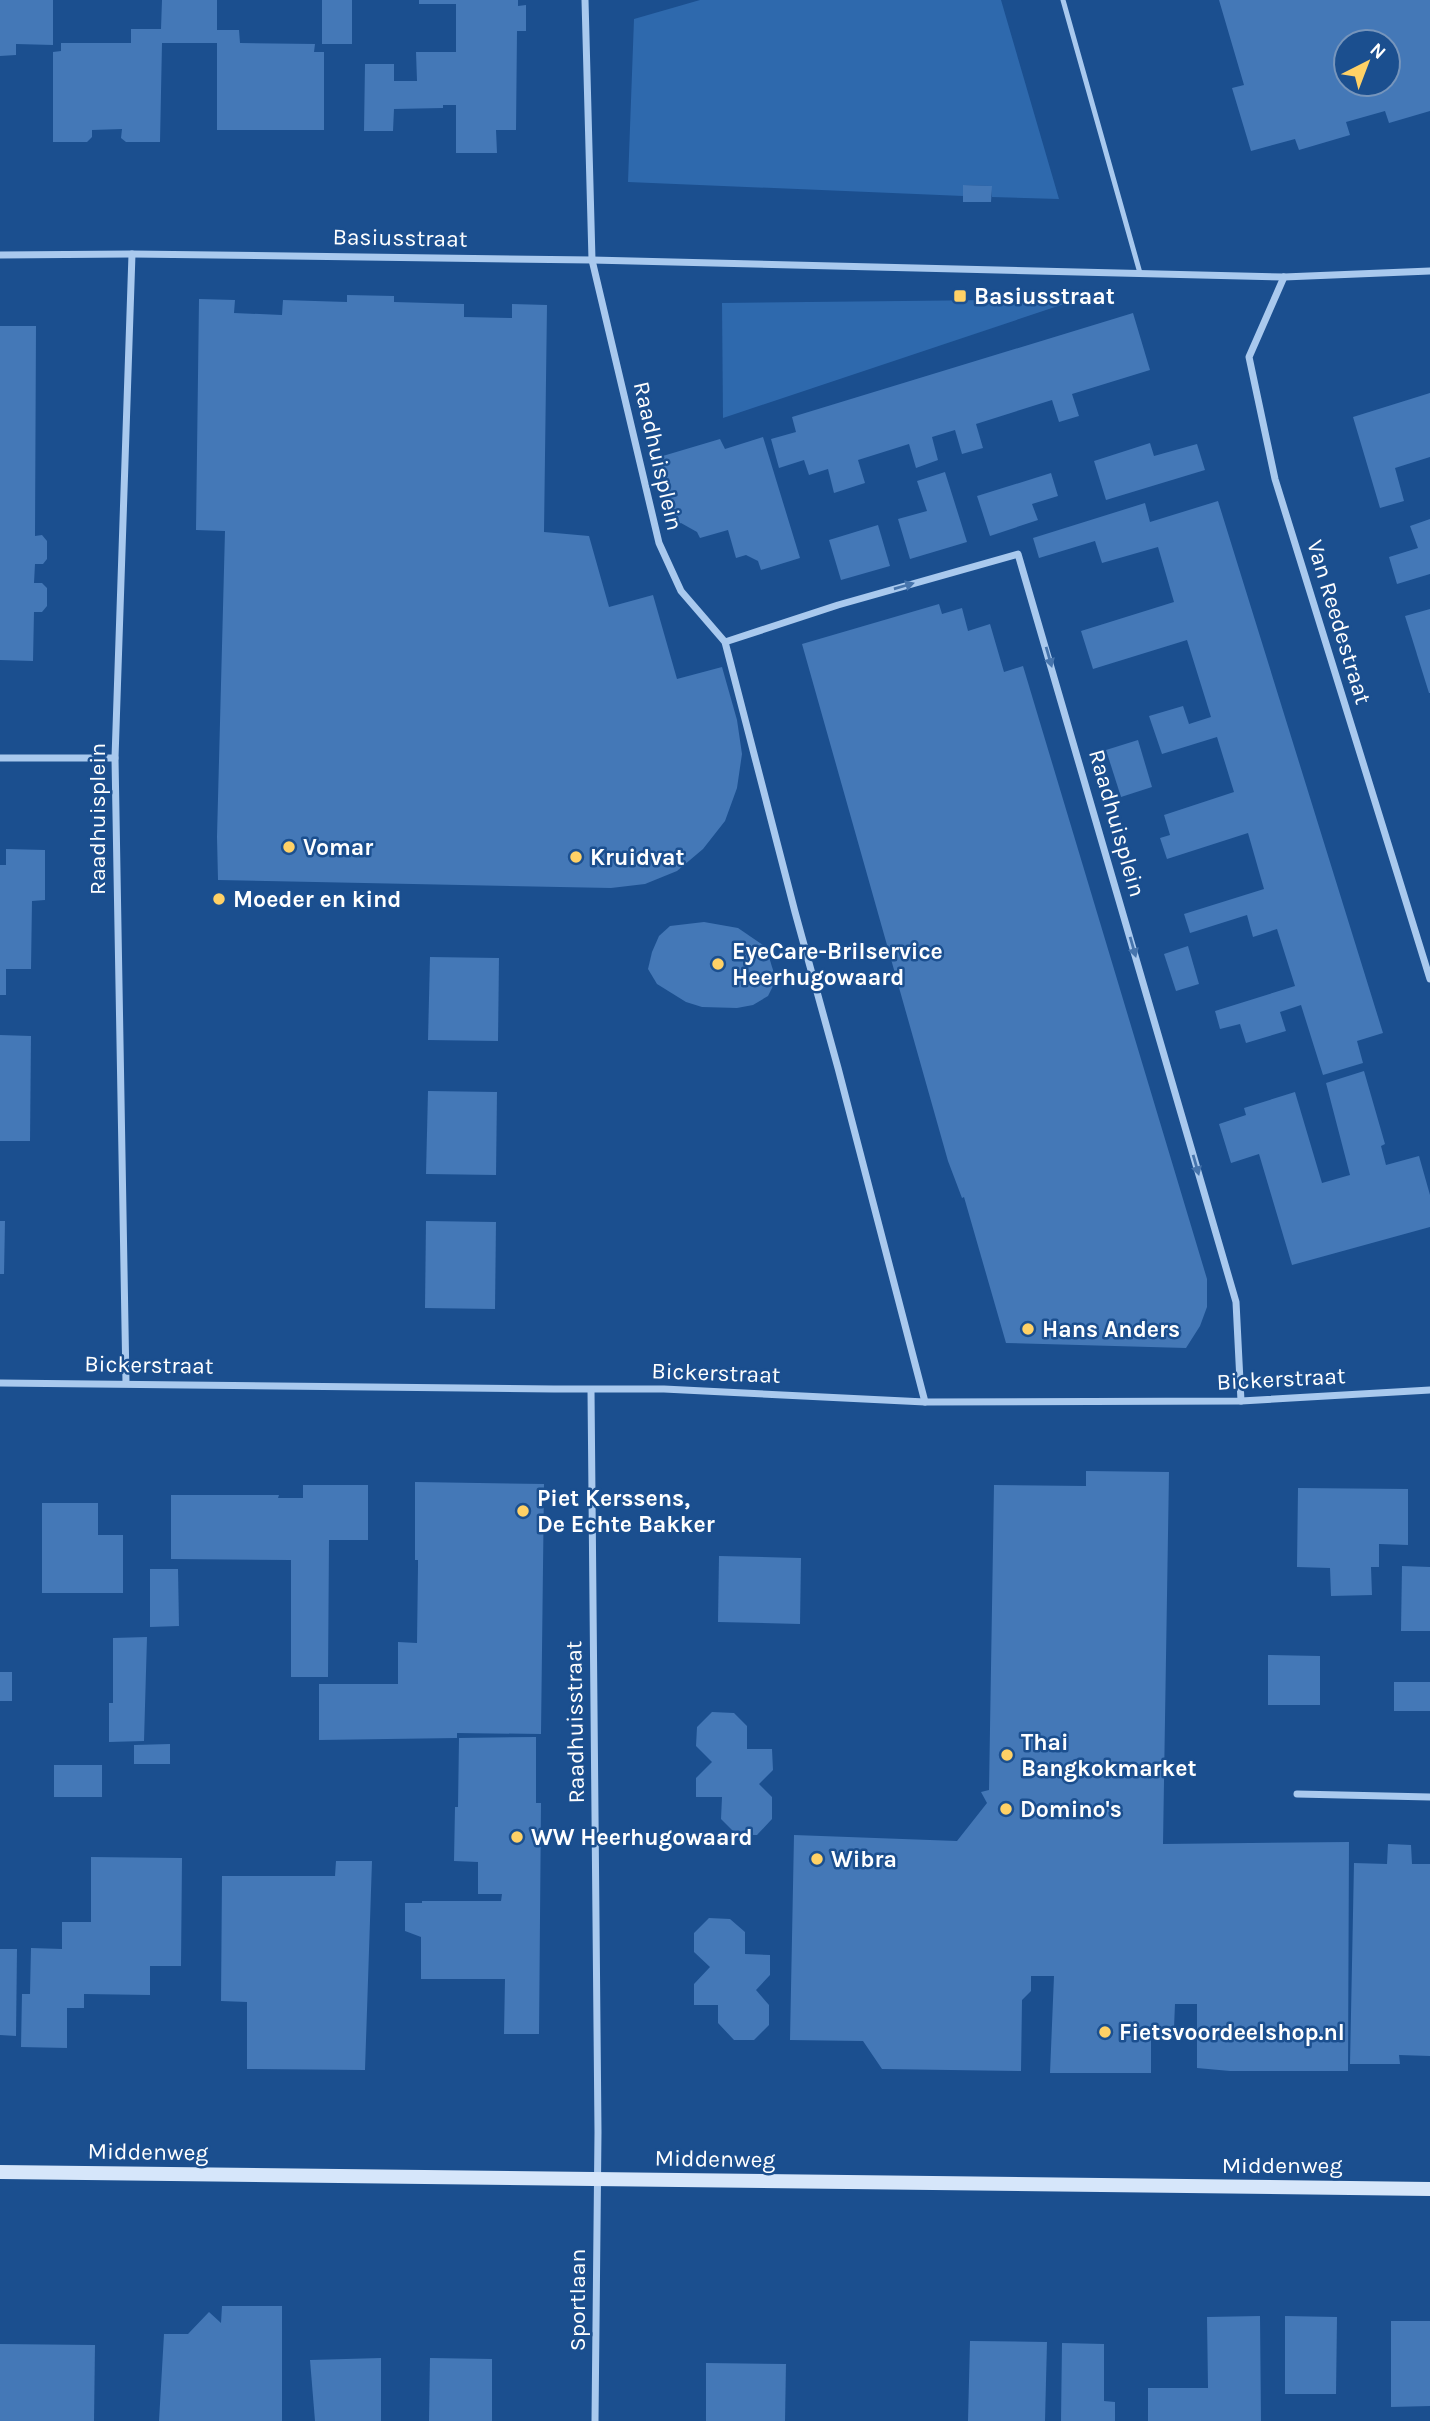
<svg xmlns="http://www.w3.org/2000/svg" width="1430" height="2421" font-family="Karla,sans-serif">
<rect width="100%" height="100%" fill="#1b4f8f"/>
<g fill="#2e69ad">
<path d="M700,0H1001L1059,199L992,197L991,186L964,185L963,196L628,182L634,19Z"/>
<path d="M1079,299L723,418L722,303Z"/>
</g>
<g fill="#4478b7" fill-rule="evenodd">
<path d="M0,0H53V45L16,44V55L0,56Z"/>
<path d="M162,0H217V30H239L240,43L315,44L314,52H324V130H217V43H162L160,142H126L121,138L122,129L92,130V137L87,142H53V52L61,51V43H131V29H161Z"/>
<rect x="322" y="0" width="30" height="44"/>
<path d="M419,0H518V6L526,5V31H517L516,130H496L497,153H456V105H443V108L394,109L393,131H364L365,64H394V81H417L416,52H456V4H419Z"/>
<path d="M1219,0H1430V111L1389,123L1385,111L1346,122L1350,135L1299,150L1295,139L1251,151L1232,88L1244,85ZM1346,42H1388V84H1346Z"/>
<path d="M963,185L992,186L991,202H963Z"/>
<path d="M347,295L394,296V302L464,304V317L512,318V304L547,305L544,532L589,536L609,607L653,595L677,679L722,667L737,720L742,754L737,788L725,821L703,849L677,871L645,884L611,888L218,880L217,837L225,531L196,530L199,299L235,300L234,313L282,315L283,300L347,302Z"/>
<path d="M1133,313L1150,370L1072,394L1079,416L1059,422L1052,400L976,424L983,448L962,454L955,430L932,437L938,460L916,468L909,444L858,460L865,483L834,493L828,469L809,475L804,460L779,468L771,439L796,432L792,417Z"/>
<path d="M0,326H36L35,536L42,535L47,541V559L43,564H35L34,583H42L47,588V606L42,612H34L33,661L0,660Z"/>
<path d="M1430,393V457L1395,468L1404,501L1380,508L1353,417Z"/>
<path d="M763,437L800,558L761,570L758,561L746,555L736,558L728,530L700,538L697,532L681,523L676,525L656,458L720,439L725,449Z"/>
<path d="M1150,443L1154,456L1197,444L1205,470L1106,500L1094,461Z"/>
<path d="M945,472L967,542L910,559L898,519L927,511L917,481Z"/>
<path d="M1051,473L1058,496L1032,504L1038,520L990,536L977,496Z"/>
<path d="M1218,501L1383,1033L1357,1041L1363,1063L1323,1075L1301,1005L1280,1012L1286,1031L1246,1043L1240,1024L1220,1029L1215,1011L1295,986L1277,929L1253,937L1247,915L1190,933L1184,914L1264,889L1248,833L1167,859L1160,838L1170,835L1164,815L1234,792L1217,737L1162,754L1149,716L1183,706L1189,724L1211,717L1187,640L1093,669L1081,631L1174,602L1158,547L1102,563L1095,541L1039,558L1033,538L1145,503L1150,522Z"/>
<path d="M1430,519V574L1397,584L1389,557L1418,548L1410,526Z"/>
<path d="M878,525L890,566L841,580L829,540Z"/>
<path d="M939,604L942,614L962,608L968,631L990,624L1004,672L1023,666L1207,1279V1307L1200,1326L1186,1348L1006,1343L964,1197L962,1198L948,1161L802,644Z"/>
<path d="M1430,609V693H1429L1405,616Z"/>
<path d="M1138,740L1152,787L1121,797L1106,750Z"/>
<path d="M6,849L45,850V900L32,901L31,969H6V995H0V865H6Z"/>
<path d="M704,922L738,928L766,947L776,980L768,996L753,1005L737,1008L702,1007L686,1002L657,984L648,969L652,952L659,936L670,926Z"/>
<path d="M1188,946L1199,984L1176,991L1164,954Z"/>
<path d="M430,957L499,958L498,1041L428,1040Z"/>
<path d="M0,1035L31,1036L30,1141H0Z"/>
<path d="M1364,1071L1385,1144L1381,1146L1386,1165L1419,1156L1430,1195V1227L1292,1265L1259,1154L1231,1163L1219,1124L1246,1115L1244,1108L1295,1092L1322,1183L1350,1175L1326,1083Z"/>
<path d="M428,1091L497,1092L496,1175L426,1174Z"/>
<path d="M0,1221H5L4,1274H0Z"/>
<path d="M426,1221L496,1222L495,1309L425,1308Z"/>
<path d="M1086,1471L1169,1472L1163,1844L1349,1842L1348,2071H1230L1197,2068V2004H1175L1174,2028H1151V2073H1050L1054,1976H1031V1991L1022,2000L1021,2071L882,2069L863,2041L790,2040L794,1835L957,1841L987,1803L981,1792L989,1790L994,1485L1086,1486Z"/>
<path d="M415,1482L544,1484L541,1734L457,1733V1738L319,1740V1684H398V1642L417,1643L418,1566V1560H415Z"/>
<path d="M303,1485H368V1540H329L328,1677H291V1560L171,1559V1495H279L278,1498H303Z"/>
<path d="M1298,1488L1408,1489V1545L1379,1544V1567H1371L1372,1595L1331,1596L1330,1568L1297,1567Z"/>
<path d="M42,1503H98V1535H123V1593H42Z"/>
<path d="M719,1556L801,1558L800,1624L718,1622Z"/>
<path d="M1402,1566L1430,1567V1631H1401Z"/>
<path d="M150,1569H178L179,1626L150,1627Z"/>
<path d="M147,1637L144,1741L109,1742V1703H113V1638Z"/>
<path d="M1268,1655L1320,1656V1705H1268Z"/>
<rect x="0" y="1672" width="12" height="29"/>
<rect x="1394" y="1682" width="36" height="29"/>
<path d="M712,1712L734,1713L747,1726V1749H772L773,1770L759,1784L772,1797V1819L757,1835H737L721,1819L722,1797H696V1778L712,1762L696,1746L697,1727Z"/>
<path d="M536,1737V1803H541L539,2034H504L505,1979H421V1937L405,1931V1903H422V1901H501L502,1894H478V1862L454,1861L455,1807H458L459,1738Z"/>
<path d="M170,1744V1764H134V1745Z"/>
<rect x="54" y="1765" width="48" height="32"/>
<path d="M1388,1844L1411,1845L1412,1864H1430V2056L1399,2055L1400,2064H1350L1354,1863L1387,1864Z"/>
<path d="M91,1857L182,1858L181,1966H150V1995L84,1994V2008H67V2048L21,2047L22,1994H30L31,1948L62,1949V1922H91Z"/>
<path d="M336,1861H372L365,2070L247,2069V2002L221,2001L222,1876H335Z"/>
<path d="M709,1918L730,1919L745,1932V1954L770,1955V1975L756,1990L769,2005V2025L754,2040H734L718,2023V2005H694V1984L710,1967L694,1952V1933Z"/>
<path d="M0,1949H17L16,2036L0,2035Z"/>
<path d="M222,2306H282V2421H159L164,2334H188L209,2312L221,2323Z"/>
<path d="M1260,2316L1261,2421H1148V2388H1208L1207,2317Z"/>
<path d="M1285,2316L1337,2317L1336,2394H1285Z"/>
<path d="M1391,2321H1430V2406L1391,2407Z"/>
<path d="M970,2341L1047,2342L1045,2421H968Z"/>
<path d="M1062,2343L1104,2344V2401L1115,2402V2421H1061Z"/>
<path d="M0,2344L95,2345L94,2421H0Z"/>
<path d="M381,2358V2421H315L310,2360Z"/>
<path d="M430,2358L492,2359V2421H429Z"/>
<path d="M706,2363L786,2364L785,2421H706Z"/>
</g>
<g fill="none" stroke-linecap="round" stroke-linejoin="round">
<path stroke="#a9c9ee" stroke-width="5" d="M1063,0L1140,273"/>
<g stroke="#a9c9ee" stroke-width="7">
<path d="M585,0L592,260L659,543L681,591L725,642L795,912L838,1068L925,1402"/>
<path d="M0,255L132,254L592,260L1284,277L1430,271"/>
<path d="M1284,277L1249,357L1275,479L1430,979"/>
<path d="M725,642L838,605L1018,554L1236,1302L1241,1401"/>
<path d="M0,758H115"/>
<path d="M0,1383L554,1389H664L925,1402L1241,1401L1430,1390"/>
<path d="M126,1383L115,758L132,254"/>
<path d="M591,1390L598,2132L595,2421"/>
<path d="M1297,1794L1430,1797"/>
</g>
<path stroke="#d6e6fa" stroke-width="14" d="M0,2172L1430,2189"/>
</g>
<defs><path id="oneway-solid" d="M-6-.8H1V-3.2L6.5 0L1 3.2V.8H-6Z" transform="scale(1.75)"/></defs>
<g fill="#4674ac">
<use href="#oneway-solid" transform="translate(904 586) rotate(-16)"/>
<use href="#oneway-solid" transform="translate(1049 657) rotate(74)"/>
<use href="#oneway-solid" transform="translate(1133 947) rotate(74)"/>
<use href="#oneway-solid" transform="translate(1196 1165) rotate(74)"/>
</g>
<g fill="#ffd166" stroke="#1b4f8f" stroke-width="2.5">
<rect x="953" y="289" width="14" height="14" rx="3.5"/>
<circle cx="289" cy="847" r="7"/>
<circle cx="576" cy="857" r="7"/>
<circle cx="219" cy="899" r="7"/>
<circle cx="718" cy="964" r="7"/>
<circle cx="1028" cy="1329" r="7"/>
<circle cx="523" cy="1511" r="7"/>
<circle cx="1007" cy="1755" r="7"/>
<circle cx="1006" cy="1809" r="7"/>
<circle cx="517" cy="1837" r="7"/>
<circle cx="817" cy="1859" r="7"/>
<circle cx="1105" cy="2032" r="7"/>
</g>
<g text-anchor="middle" dominant-baseline="central" stroke-width="5" stroke-linejoin="round" paint-order="stroke">
<g font-size="23" fill="#fff" stroke="#1b4f8f">
<text transform="translate(400 238) rotate(1)">Basiusstraat</text>
<text transform="translate(658 456) rotate(77)">Raadhuisplein</text>
<text transform="translate(1339 622) rotate(73)">Van Reedestraat</text>
<text transform="translate(97 819) rotate(-90)">Raadhuisplein</text>
<text transform="translate(1117 823) rotate(74)">Raadhuisplein</text>
<text transform="translate(149 1365) rotate(1)">Bickerstraat</text>
<text transform="translate(716 1373) rotate(2)">Bickerstraat</text>
<text transform="translate(1281 1379) rotate(-3)">Bickerstraat</text>
<text transform="translate(575 1722) rotate(-91)">Raadhuisstraat</text>
<text transform="translate(148 2152) rotate(1)">Middenweg</text>
<text transform="translate(715 2159) rotate(1)">Middenweg</text>
<text x="1282" y="2165">Middenweg</text>
<text transform="translate(577 2300) rotate(-90)">Sportlaan</text>
</g>
<g font-size="23" font-weight="bold" fill="#fff" stroke="#1b4f8f" text-anchor="start">
<text x="974" y="296">Basiusstraat</text>
<text x="303" y="847">Vomar</text>
<text x="590" y="857">Kruidvat</text>
<text x="233" y="899">Moeder en kind</text>
<text x="732" y="951">EyeCare-Brilservice<tspan x="732" dy="26">Heerhugowaard</tspan></text>
<text x="1042" y="1329">Hans Anders</text>
<text x="537" y="1498">Piet Kerssens,<tspan x="537" dy="26">De Echte Bakker</tspan></text>
<text x="1021" y="1742">Thai<tspan x="1021" dy="26">Bangkokmarket</tspan></text>
<text x="1020" y="1809">Domino's</text>
<text x="531" y="1837">WW Heerhugowaard</text>
<text x="831" y="1859">Wibra</text>
<text x="1119" y="2032">Fietsvoordeelshop.nl</text>
</g>
</g>
<g transform="translate(1367 63) rotate(42)"><circle r="33" fill="#1b4f8f" stroke="#7695bc" stroke-width="2"/>
<path d="M0-5L12 26L0 18L-12 26Z" fill="#ffd166"/>
<text y="-10" font-size="19" font-weight="bold" text-anchor="middle" fill="#ffffff">N</text>
</g>
</svg>
